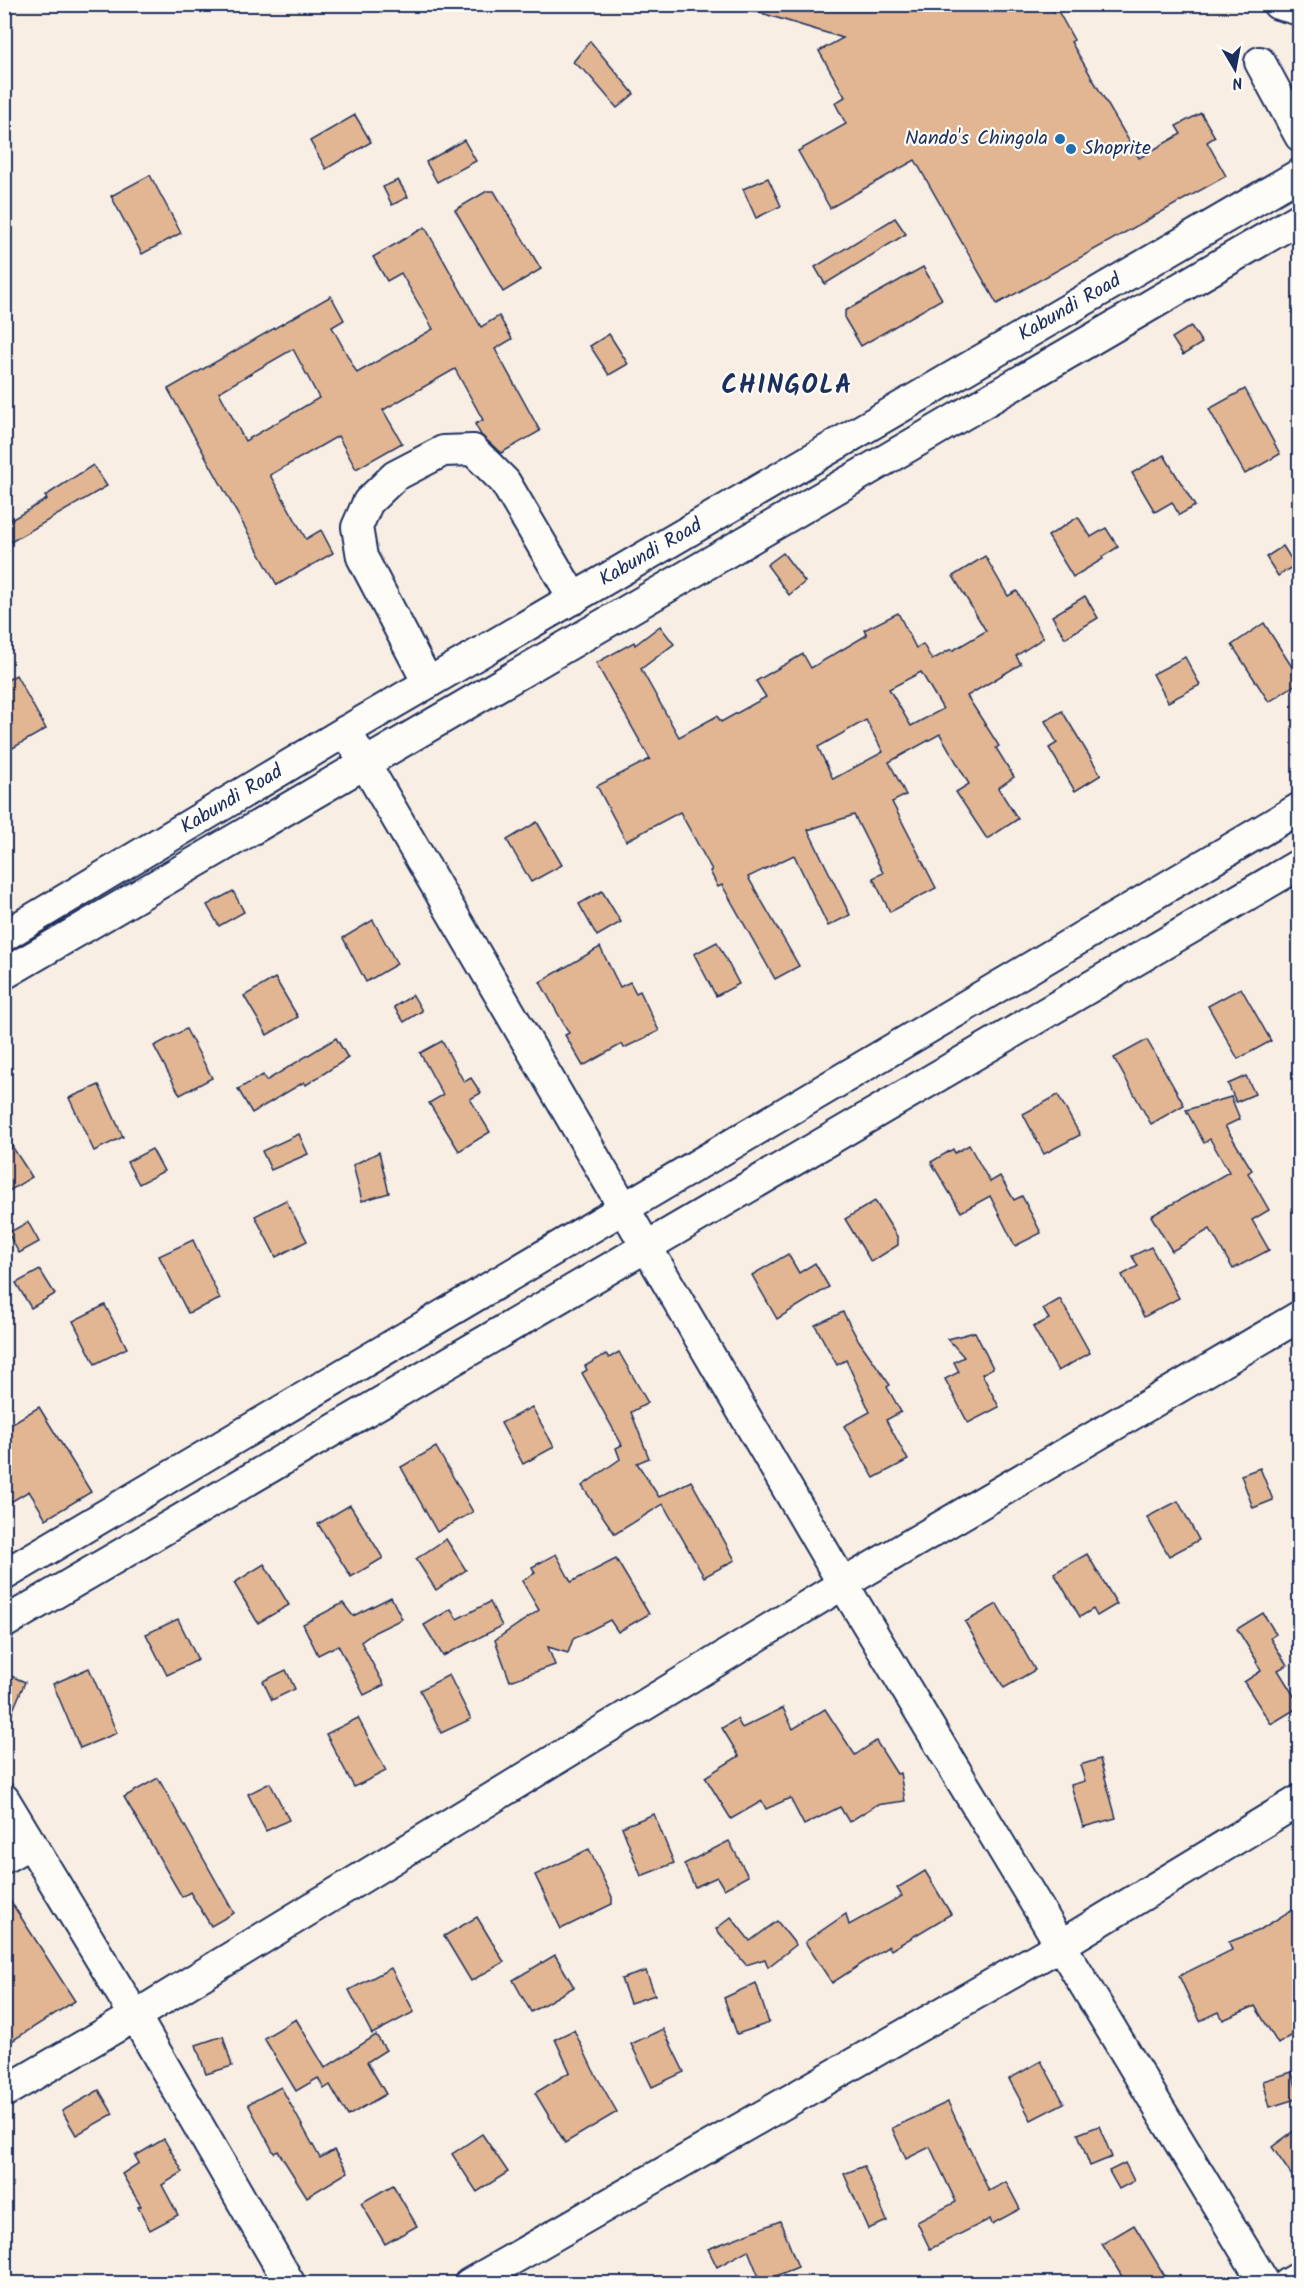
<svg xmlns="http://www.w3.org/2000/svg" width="1304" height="2288" font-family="Kalam,sans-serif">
<rect width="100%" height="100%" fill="#f8eee3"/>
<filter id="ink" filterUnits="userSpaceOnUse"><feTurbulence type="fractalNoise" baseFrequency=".0167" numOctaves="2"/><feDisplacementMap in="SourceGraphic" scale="12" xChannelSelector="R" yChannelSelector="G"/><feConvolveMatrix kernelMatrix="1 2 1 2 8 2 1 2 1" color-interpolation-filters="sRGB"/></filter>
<g filter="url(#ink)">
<g fill="#e2b692" stroke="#1b2f5e" stroke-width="1.5" fill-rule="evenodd">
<path d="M749,4H1050L1055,13L1058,11L1074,40L1071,42L1139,158L1181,134L1176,126L1201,113L1215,137L1207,142L1226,176L997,304L915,160L830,208L798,151L846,124L835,103L845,97L819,51L843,38L748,9Z"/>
<path d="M590,41L634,94L617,108L588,74L573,62Z"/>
<path d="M355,115L371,142L326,169L310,141Z"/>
<path d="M464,140L476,161L437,182L426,162Z"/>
<path d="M150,175L181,233L142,254L111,196Z"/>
<path d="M768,178L781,206L756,218L743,189Z"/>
<path d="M398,180L408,197L392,205L383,187Z"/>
<path d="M487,191H494L541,269L503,292L455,210Z"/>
<path d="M895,218L906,234L825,284L815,267Z"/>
<path d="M425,227L481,327L499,316L512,339L495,349L540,431L501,453L481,435L475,424L483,420L455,369L383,410L402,443L356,469L338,436L270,475L306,539L321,530L333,553L277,585L168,389L331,296L344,320L332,327L357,373L433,329L401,273L387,281L373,257ZM293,349L319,398L245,441L219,392Z"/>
<path d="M923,267L942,299L861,346L845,319V311Z"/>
<path d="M1191,326L1202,343L1183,355L1172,338Z"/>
<path d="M609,334L628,364L609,375L590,346Z"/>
<path d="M1245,389L1280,454L1245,474L1209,409Z"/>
<path d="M1164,455L1195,506L1179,515L1172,502L1155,512L1132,473Z"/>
<path d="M93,465L107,486L4,546V524L47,499L45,496Z"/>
<path d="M1078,517L1091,537L1106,528L1118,547L1102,557L1103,559L1073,577L1048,536Z"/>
<path d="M1283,546L1295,565L1278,576L1266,557Z"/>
<path d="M783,553L805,582L789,595L767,565Z"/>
<path d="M985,556L1008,596L1017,591L1043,638L1016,656L1021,664L967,696L999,746L996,748L1014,777L998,788L1018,819L987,839L956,792L969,784L940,734L889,762L906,795L892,802L936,888L890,912L873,878L883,873L854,815L808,830L850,915L828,926L794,855L748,877L799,966L775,979L722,885L718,887L710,871L712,870L680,812L626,841L597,786L650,759L596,663L634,642L635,645L660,626L674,644L641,669L679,737L717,716L721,722L766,697L756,681L803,654L811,668L867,635L864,630L898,613L916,648L923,644L932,660L951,649L952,651L986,631L953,576ZM921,672L943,709L911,726L889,689ZM866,720L883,752L833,779L818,747Z"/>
<path d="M1085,596L1098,618L1065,638L1052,616Z"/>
<path d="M1264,623L1299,678V682L1269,702L1232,645Z"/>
<path d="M1185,657L1200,685L1168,702L1153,674Z"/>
<path d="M16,675L46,729L4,753V682Z"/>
<path d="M1062,711L1101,775L1075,791L1049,748L1057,743L1045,721Z"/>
<path d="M537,822L562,865L531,882L507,840Z"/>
<path d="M233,891L244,912L219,926L207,905Z"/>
<path d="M602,891L621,922L597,936L579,904Z"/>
<path d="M373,920L397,964L366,982L343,938Z"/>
<path d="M717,942L739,984L716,996L694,954Z"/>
<path d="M600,947L620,987L630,982L636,993L640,991L659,1031L624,1048L622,1044L583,1066L565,1035L569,1033L540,982Z"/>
<path d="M275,978L298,1017L267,1035L244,996Z"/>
<path d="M1241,988L1271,1041L1238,1059L1208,1006Z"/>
<path d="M413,995L422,1011L404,1022L394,1007Z"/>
<path d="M186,1029L212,1078L180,1095L154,1046Z"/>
<path d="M336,1038L348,1058L306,1085L304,1082L252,1113L238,1089L263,1075L266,1081Z"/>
<path d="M1147,1040L1184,1105L1151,1124L1114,1058Z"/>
<path d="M442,1041L464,1082L471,1078L481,1093L470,1099L490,1132L459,1151L429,1103L443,1095L420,1053Z"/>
<path d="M1246,1076L1255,1094L1236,1102L1228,1084Z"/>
<path d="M99,1085L123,1137L94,1151L69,1098Z"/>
<path d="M1058,1095L1080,1135L1044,1154L1023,1114Z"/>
<path d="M1231,1097L1240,1119L1225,1126L1252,1170L1248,1173L1269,1210L1252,1220L1269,1250L1233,1269L1210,1229L1172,1251L1151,1216L1229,1172L1210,1139L1204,1143L1186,1110Z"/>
<path d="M4,1134L32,1177L4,1194Z"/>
<path d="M299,1134L308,1154L271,1170L262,1151Z"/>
<path d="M969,1145L990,1182L1000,1176L1014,1200L1022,1196L1041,1233L1015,1246L990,1196L961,1212L931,1162L953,1149L955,1153Z"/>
<path d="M152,1149L164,1171L139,1184L127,1162Z"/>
<path d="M379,1152L389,1193L362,1201L353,1165Z"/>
<path d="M286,1200L307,1241L276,1257L255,1216Z"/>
<path d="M875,1201L898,1238V1245L871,1262L845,1219Z"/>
<path d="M28,1222L39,1242L19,1253L8,1233Z"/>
<path d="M193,1240L220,1299L188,1313L159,1256Z"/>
<path d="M1151,1247L1179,1298L1144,1317L1122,1275L1138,1266L1132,1256Z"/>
<path d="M788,1254L799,1273L815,1263L829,1287L777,1319L752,1275Z"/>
<path d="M40,1270L55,1294L31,1308L16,1283Z"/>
<path d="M1060,1299L1090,1353L1058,1371L1033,1327L1049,1319L1043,1309Z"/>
<path d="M105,1305L127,1348L95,1364L73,1321Z"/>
<path d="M843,1312L857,1338L890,1385L887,1387L901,1412L886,1420L908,1460L874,1478L844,1426L870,1412L846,1360L837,1365L815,1325Z"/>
<path d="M975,1332L993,1368L982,1374L999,1407L968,1423L945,1379L959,1372L954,1362L964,1357L948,1339Z"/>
<path d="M619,1352L648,1403L631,1412L649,1458L637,1463L659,1497L691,1481L735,1560L704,1577L663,1504L615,1534L582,1486L620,1459L616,1448L622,1445L582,1373L587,1370L585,1366L606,1354L609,1358Z"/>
<path d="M39,1407L91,1492L46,1519L29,1491L4,1506V1428Z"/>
<path d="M532,1407L554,1447L523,1464L501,1423Z"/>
<path d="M436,1447L473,1512L437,1532L401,1467Z"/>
<path d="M1260,1468L1273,1500L1253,1508L1241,1475Z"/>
<path d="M1178,1501L1199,1540L1169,1556L1147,1517Z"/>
<path d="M350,1505L383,1558L351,1577L318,1524Z"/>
<path d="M446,1539L466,1570L436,1590L416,1559Z"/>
<path d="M556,1554L571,1582L616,1559L649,1614L618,1632L610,1620L573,1639L568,1653L548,1647L555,1665L510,1681L495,1640L539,1610L522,1581L535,1573L532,1567Z"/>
<path d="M1087,1554L1117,1604L1097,1616L1093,1609L1080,1617L1054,1573Z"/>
<path d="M264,1564L289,1605L258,1623L234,1583Z"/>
<path d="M391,1597L402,1619L375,1632L361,1642L384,1685L364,1695L338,1645L318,1655L303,1624L343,1603L353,1616Z"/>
<path d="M490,1602L502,1626L443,1656L424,1625L451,1609L457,1619Z"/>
<path d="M997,1604L1035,1670L1004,1688L965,1622Z"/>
<path d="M1263,1613L1276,1634L1270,1638L1287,1665L1278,1670L1299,1704V1707L1271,1724L1244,1682L1261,1671L1256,1662L1257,1661L1237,1629Z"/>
<path d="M178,1619L198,1660L167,1675L146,1634Z"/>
<path d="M89,1668L117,1733L80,1748L53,1684Z"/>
<path d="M286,1670L295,1689L272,1700L263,1681Z"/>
<path d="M4,1673L25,1682L4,1731Z"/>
<path d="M449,1675L471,1719L441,1733L420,1690Z"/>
<path d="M783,1708L793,1729L825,1709L855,1755L876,1741L897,1774L900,1773L905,1801L876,1805L849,1822L840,1807L804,1825L790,1798L766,1809L762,1801L731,1819L705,1777L739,1756L722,1728L737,1719L742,1728Z"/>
<path d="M358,1718L386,1771L354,1787L326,1734Z"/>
<path d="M1100,1759L1116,1818L1083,1827L1071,1785L1085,1781L1080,1765Z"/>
<path d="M158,1778L234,1913L211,1926L190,1892L182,1897L124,1797Z"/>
<path d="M270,1783L289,1820L266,1831L248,1794Z"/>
<path d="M654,1814L674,1863L641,1876L622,1827Z"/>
<path d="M729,1841L748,1876L724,1889L717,1877L695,1887L684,1864Z"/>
<path d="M589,1849L612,1897V1904L561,1929L535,1875Z"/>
<path d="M925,1871L951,1914L891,1950L889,1946L832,1983L805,1942L846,1914L849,1925L902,1896L897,1888Z"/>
<path d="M4,1891L75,2001L4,2046Z"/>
<path d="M1299,1905V2031L1278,2044L1255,2006L1223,2020L1219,2012L1200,2021L1179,1976L1232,1950L1229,1942L1258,1931Z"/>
<path d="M477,1917L504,1962L471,1981L444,1936Z"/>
<path d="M731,1917L750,1941L777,1921L796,1945L768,1967L765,1959L746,1965L716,1929Z"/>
<path d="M555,1955L574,1987L531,2012L513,1980Z"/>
<path d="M391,1968L414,2012L372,2034L349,1990Z"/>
<path d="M646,1971L655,1995L630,2003L621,1979Z"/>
<path d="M756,1983L769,2023L737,2034L724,1998Z"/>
<path d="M296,2019L325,2068L376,2035L386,2050L367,2062L386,2094L348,2116L330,2085L324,2089L318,2078L296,2091L264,2038Z"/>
<path d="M663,2029L684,2072L652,2087L631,2044Z"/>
<path d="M574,2030L593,2070L617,2112L565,2143L535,2093L570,2072L555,2039Z"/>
<path d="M223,2036L232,2066L206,2074L196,2045Z"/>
<path d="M1041,2061L1064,2103L1031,2120L1009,2079Z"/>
<path d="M1292,2072L1299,2098L1270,2107L1263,2081Z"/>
<path d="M281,2087L320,2158L334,2150L348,2172L307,2197L278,2151L274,2153L248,2104Z"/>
<path d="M99,2090L113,2114L76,2135L62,2111Z"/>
<path d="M948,2102L989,2191L1006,2182L1020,2209L992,2224L990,2219L930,2249L917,2222L956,2202L930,2147L906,2159L892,2128Z"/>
<path d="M1099,2126L1112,2157L1090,2166L1078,2134Z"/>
<path d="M1299,2127V2186L1272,2147Z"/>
<path d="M482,2134L508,2172L477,2192L452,2154Z"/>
<path d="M164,2139L183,2172L162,2185L178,2215L150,2230L138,2207L141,2206L122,2174L139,2163L135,2156Z"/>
<path d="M1125,2163L1134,2181L1119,2189L1109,2171Z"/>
<path d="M864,2166L887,2221L868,2229L844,2174Z"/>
<path d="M393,2185L417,2226L385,2244L361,2203Z"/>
<path d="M780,2221L798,2267L761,2282L748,2250L717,2267L708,2249Z"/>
<path d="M1134,2225L1169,2283H1126L1102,2244Z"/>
</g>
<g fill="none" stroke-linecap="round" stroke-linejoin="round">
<defs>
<g id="minor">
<path d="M1278,4L1300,10"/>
<path d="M1260,62L1300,136"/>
<path d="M428,683L362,557L357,527L368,502L395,476L443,451L473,450L505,482L574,599"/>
<path d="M346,731L843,1584L1265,2284"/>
<path d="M4,936L346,731L1300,174"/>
<path d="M4,974L1300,218"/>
<path d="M4,1575L1300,808"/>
<path d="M4,1623L1300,864"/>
<path d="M4,1799L135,2016L290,2284"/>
<path d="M4,1858L31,1843"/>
<path d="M4,2092L135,2016L843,1584L1300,1316"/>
<path d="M469,2284L1059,1946L1300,1800"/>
<path d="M1288,2284L1300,2277"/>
</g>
</defs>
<use href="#minor" stroke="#1b2f5e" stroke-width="34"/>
<use href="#minor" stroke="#fdfcf7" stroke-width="30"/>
</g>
</g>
<g fill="#1f6fb2" stroke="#fdfcf7" stroke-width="2">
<circle cx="1060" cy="139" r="6"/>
<circle cx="1071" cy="149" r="6"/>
</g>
<g text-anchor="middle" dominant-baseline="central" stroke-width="4.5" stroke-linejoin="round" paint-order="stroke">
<g font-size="20" fill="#1b2f5e" stroke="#fdfcf7" text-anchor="end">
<text x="1048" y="139">Nando's Chingola</text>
<text x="1083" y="149" text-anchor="start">Shoprite</text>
</g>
<g font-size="20" fill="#1b2f5e" stroke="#fdfcf7">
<text transform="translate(1070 308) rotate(-30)">Kabundi Road</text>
<text transform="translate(651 553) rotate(-30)">Kabundi Road</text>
<text transform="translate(232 800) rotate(-31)">Kabundi Road</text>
</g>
<g font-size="26" font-weight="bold" letter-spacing="1.5" fill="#1b2f5e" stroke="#fdfcf7">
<text x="787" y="386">CHINGOLA</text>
</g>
</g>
<rect width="1304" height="2288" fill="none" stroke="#fdfcf7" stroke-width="24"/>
<rect x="12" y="12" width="1280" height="2264" fill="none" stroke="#1b2f5e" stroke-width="2" filter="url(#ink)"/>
<g transform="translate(1235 69) rotate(170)" stroke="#fdfcf7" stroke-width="4.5" paint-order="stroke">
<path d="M0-4.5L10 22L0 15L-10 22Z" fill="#1b2f5e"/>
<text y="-9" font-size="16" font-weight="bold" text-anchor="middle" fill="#1b2f5e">N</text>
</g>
</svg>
